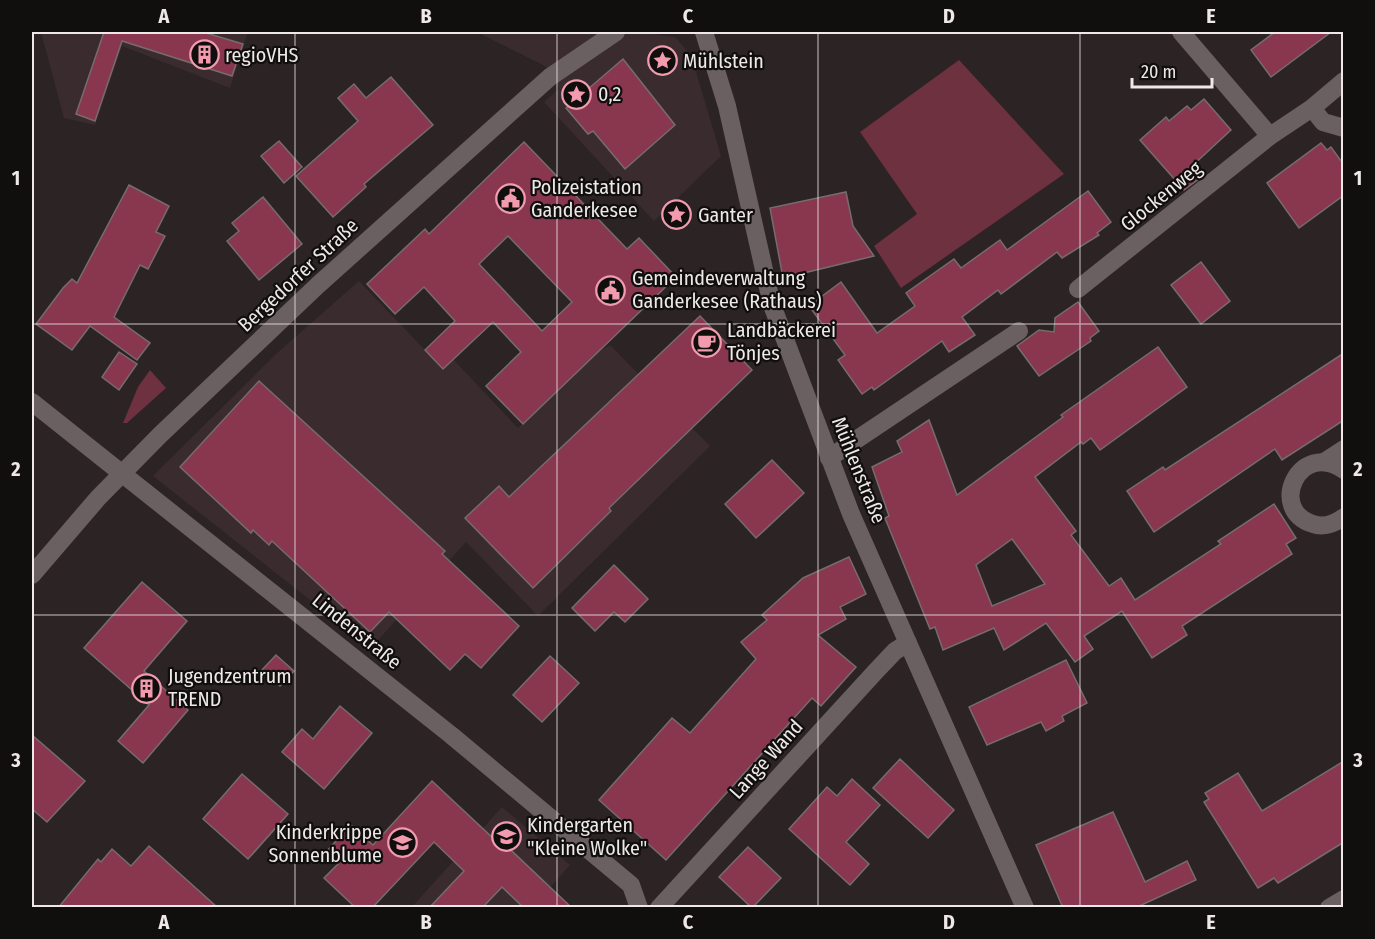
<svg xmlns="http://www.w3.org/2000/svg" width="1375" height="939" font-family="'Fira Sans Condensed',sans-serif">
<rect width="100%" height="100%" fill="#2c2325"/>
<g fill="#3a2b2e">
<path d="M41,32H248L230,88L122,46L95,125L64,118Z"/>
<path d="M477,32H639L675,37L691,55L721,156L654,221L544,102L559,89L545,66Z"/>
<path d="M359,281L442,368L453,359L518,428L601,350L610,345L710,446L538,616L466,542L371,648L153,476L276,354Z"/>
<path d="M502,807L570,865L533,907L411,908Z"/>
</g>
<g fill="#6d3140">
<path d="M959,60L1064,174L901,288L874,246L917,214L860,132Z"/>
<path d="M150,370L166,388L127,423H123L138,387Z"/>
</g>
<g fill="#88374e" stroke="#766c6d" stroke-width="1.5" fill-rule="evenodd">
<path d="M104,32H203L243,44L232,76L122,41L95,121L76,114Z"/>
<path d="M1275,32H1331L1271,77L1251,50Z"/>
<path d="M623,59L675,125L625,169L593,131L588,134L566,108Z"/>
<path d="M391,77L433,125L364,184L366,187L333,217L296,176L358,121L338,98L354,84L366,98Z"/>
<path d="M1204,99L1231,130L1191,167L1200,178L1184,190L1140,140L1166,117L1169,121L1187,106L1191,110Z"/>
<path d="M279,141L302,167L284,183L261,156Z"/>
<path d="M524,142L627,249L639,238L676,277L523,424L486,386L521,352L493,322L443,369L425,350L455,321L424,287L395,314L367,284L425,229L429,234ZM508,236L572,302L542,331L479,264Z"/>
<path d="M1321,143L1327,150L1331,147L1344,165V195L1299,228L1267,183Z"/>
<path d="M129,185L169,206L156,232L165,236L148,269L140,265L114,317L150,343L137,360L90,326L72,350L36,324L63,288L72,279L77,283Z"/>
<path d="M1088,191L1111,222L1097,233L1099,235L1062,258L1057,252L1001,294L998,290L962,317L975,335L949,352L942,341L874,390L872,387L862,394L838,360L845,355L809,306L841,282L877,333L915,306L906,293L954,259L961,268L1000,240L1007,250Z"/>
<path d="M846,192L853,226L874,256L783,278L770,208Z"/>
<path d="M263,197L302,244L259,280L227,241L239,231L232,223Z"/>
<path d="M1201,262L1230,301L1201,324L1171,285Z"/>
<path d="M1078,302L1099,331L1090,338L1091,341L1039,376L1017,346L1039,330L1054,332L1055,318Z"/>
<path d="M700,316L752,370L609,508L611,511L533,588L465,518L499,486L509,497Z"/>
<path d="M1158,347L1187,387L1100,450L1091,438L1083,444L1081,442L1035,477L1076,531L1071,535L1109,586L1121,578L1135,600L1221,544L1218,541L1274,504L1296,538L1286,544L1292,554L1182,626L1187,635L1152,658L1122,611L1084,636L1093,649L1075,662L1046,623L1004,650L994,628L943,650L935,627L930,629L885,518L889,516L872,467L902,452L897,441L929,420L957,495L1063,417L1061,415ZM1012,539L1045,584L992,606L976,565Z"/>
<path d="M119,352L137,364L119,390L102,377Z"/>
<path d="M1344,353V420L1282,460L1275,449L1154,532L1127,491L1163,467L1165,470Z"/>
<path d="M259,381L445,551L442,554L519,626L481,668L465,654L450,670L389,612L370,632L272,541L269,545L253,530L251,533L180,467Z"/>
<path d="M772,460L804,493L756,538L725,504Z"/>
<path d="M849,557L866,594L840,607L846,619L818,635L856,667L821,706L812,698L666,860L599,800L672,718L690,733L756,659L741,642L767,620L762,615L803,578Z"/>
<path d="M614,565L648,599L625,622L614,612L595,631L572,608Z"/>
<path d="M142,582L187,621L144,671L188,710L143,763L118,741L149,705L84,648Z"/>
<path d="M276,655L294,671L280,686L262,670Z"/>
<path d="M550,656L579,683L542,722L513,695Z"/>
<path d="M1066,660L1087,703L1062,716L1064,721L1046,731L1041,722L987,745L969,707Z"/>
<path d="M340,706L372,733L324,789L282,752L302,729L313,739Z"/>
<path d="M32,735L85,781L47,822L32,809Z"/>
<path d="M900,759L954,810L928,838L873,788Z"/>
<path d="M1344,761V842L1278,883L1274,878L1258,888L1204,802L1209,799L1205,793L1238,773L1262,811Z"/>
<path d="M242,774L288,814L248,859L203,819Z"/>
<path d="M852,779L880,805L846,842L869,864L850,885L789,829L827,787L837,796Z"/>
<path d="M432,781L494,839L496,836L572,908H524L502,887L482,908H429L464,871L434,842L372,908H356L324,878L338,864L325,853L351,825L373,845Z"/>
<path d="M1113,812L1145,882L1187,861L1196,880L1135,908H1063L1036,845Z"/>
<path d="M149,846L218,908H58L98,859L101,862L112,849L131,866Z"/>
<path d="M748,847L781,878L752,908L719,877Z"/>
</g>
<g fill="none" stroke-linecap="round" stroke-linejoin="round">
<g stroke="#6a6062" stroke-width="18">
<path d="M704,32L727,106L772,305L851,514L1025,908"/>
<path d="M1181,32L1270,136L1312,108L1344,81"/>
<path d="M1312,108L1323,122L1344,128"/>
<path d="M1078,289L1270,136"/>
<path d="M32,402L451,735L631,885L639,908"/>
<path d="M829,458L1019,331"/>
<path d="M1324,462L1344,449"/>
<path d="M1344,470C1299,439 1267,510 1313,524C1324,528 1334,524 1344,517"/>
<path d="M32,575L98,498L160,435L318,285L550,77L616,32"/>
<path d="M659,908L876,671L895,651L908,643"/>
<path d="M1329,908L1344,899"/>
</g>
</g>
<path fill="none" stroke="#eee8e9" stroke-width="1.5" stroke-opacity="0.55" d="M295,32V908M557,32V908M818,32V908M1080,32V908M32,324H1344M32,615H1344"/>
<defs>
<symbol id="building-ring" viewBox="-11 -11 22 22"><circle r="9.5" fill="#110e0e" stroke="#f29aae" stroke-width="1.5"/><path d="M-4-6H4V6H1V3H-1V6H-4ZM-2.5-4.3h1.7v1.8h-1.7ZM.8-4.3h1.7v1.8H.8ZM-2.5-1h1.7V.8h-1.7ZM.8-1h1.7V.8H.8Z" fill="#f29aae"/></symbol>
<symbol id="sight-ring" viewBox="-11 -11 22 22"><circle r="9.5" fill="#110e0e" stroke="#f29aae" stroke-width="1.5"/><path d="M0-6L1.8-2.2L6-1.7L2.9 1.2L3.7 5.4L0 3.3L-3.7 5.4L-2.9 1.2L-6-1.7L-1.8-2.2Z" fill="#f29aae"/></symbol>
<symbol id="civic-ring" viewBox="-11 -11 22 22"><circle r="9.5" fill="#110e0e" stroke="#f29aae" stroke-width="1.5"/><path d="M-.6-6.5H3V-4.5H.6V-3L4-1V1h2V6H-6V1h2V-1L-.6-3ZM-1.2 2.5V6h2.4V2.5Z" fill="#f29aae"/></symbol>
<symbol id="cafe-ring" viewBox="-11 -11 22 22"><circle r="9.5" fill="#110e0e" stroke="#f29aae" stroke-width="1.5"/><path d="M-5.5-4.5H6V0H3Q3 3.5 0 3.5H-2.5Q-5.5 3.5-5.5 0ZM3-3.2v2h1.7v-2ZM-6 4.5H4V6H-6Z" fill="#f29aae"/></symbol>
<symbol id="school-ring" viewBox="-11 -11 22 22"><circle r="9.5" fill="#110e0e" stroke="#f29aae" stroke-width="1.5"/><path d="M0-5L7-2L0 1L-7-2ZM-4 1L0 2.5L4 1V4Q0 6-4 4Z" fill="#f29aae"/></symbol>
</defs>
<g fill-rule="evenodd">
<use href="#building-ring" x="188" y="38" width="33" height="33"/>
<use href="#sight-ring" x="646" y="44" width="33" height="33"/>
<use href="#sight-ring" x="560" y="78" width="33" height="33"/>
<use href="#civic-ring" x="494" y="182" width="33" height="33"/>
<use href="#sight-ring" x="660" y="198" width="33" height="33"/>
<use href="#civic-ring" x="594" y="274" width="33" height="33"/>
<use href="#cafe-ring" x="690" y="326" width="33" height="33"/>
<use href="#building-ring" x="130" y="672" width="33" height="33"/>
<use href="#school-ring" x="490" y="820" width="33" height="33"/>
<use href="#school-ring" x="386" y="826" width="33" height="33"/>
</g>
<g text-anchor="middle" dominant-baseline="central" stroke-width="4.5" stroke-linejoin="round" paint-order="stroke">
<g font-size="20" fill="#eee8e9" stroke="#110e0e" text-anchor="start">
<text x="225" y="55">regioVHS</text>
<text x="683" y="61">Mühlstein</text>
<text x="598" y="94">0,2</text>
<text x="531" y="187">Polizeistation<tspan x="531" dy="23">Ganderkesee</tspan></text>
<text x="698" y="215">Ganter</text>
<text x="632" y="278">Gemeindeverwaltung<tspan x="632" dy="23">Ganderkesee (Rathaus)</tspan></text>
<text x="727" y="330">Landbäckerei<tspan x="727" dy="23">Tönjes</tspan></text>
<text x="168" y="676">Jugendzentrum<tspan x="168" dy="23">TREND</tspan></text>
<text x="527" y="825">Kindergarten<tspan x="527" dy="23">"Kleine Wolke"</tspan></text>
<text x="382" y="832" text-anchor="end">Kinderkrippe<tspan x="382" dy="23">Sonnenblume</tspan></text>
</g>
<g font-size="20" fill="#eee8e9" stroke="#110e0e">
<text transform="translate(1161 196) rotate(-39)">Glockenweg</text>
<text transform="translate(298 275) rotate(-43)">Bergedorfer Straße</text>
<text transform="translate(859 470) rotate(68)">Mühlenstraße</text>
<text transform="translate(357 631) rotate(39)">Lindenstraße</text>
<text transform="translate(766 759) rotate(-48)">Lange Wand</text>
</g>
</g>
<rect width="1375" height="939" fill="none" stroke="#110e0e" stroke-width="66"/>
<path d="M1132 78v9h80v-9" fill="none" stroke="#eee8e9" stroke-width="3"/>
<text x="1141" y="78" font-size="18" fill="#eee8e9" stroke="#110e0e" stroke-width="4.5" paint-order="stroke">20 m</text>
<rect x="33" y="33" width="1309" height="873" fill="none" stroke="#eee8e9" stroke-width="2"/>
<g font-size="20" text-anchor="middle" font-weight="bold" fill="#eee8e9">
<text x="164" y="23">A</text>
<text x="426" y="23">B</text>
<text x="688" y="23">C</text>
<text x="949" y="23">D</text>
<text x="1211" y="23">E</text>
<text x="16" y="185">1</text>
<text x="1358" y="185">1</text>
<text x="16" y="476">2</text>
<text x="1358" y="476">2</text>
<text x="16" y="767">3</text>
<text x="1358" y="767">3</text>
<text x="164" y="929">A</text>
<text x="426" y="929">B</text>
<text x="688" y="929">C</text>
<text x="949" y="929">D</text>
<text x="1211" y="929">E</text>
</g>
</svg>
